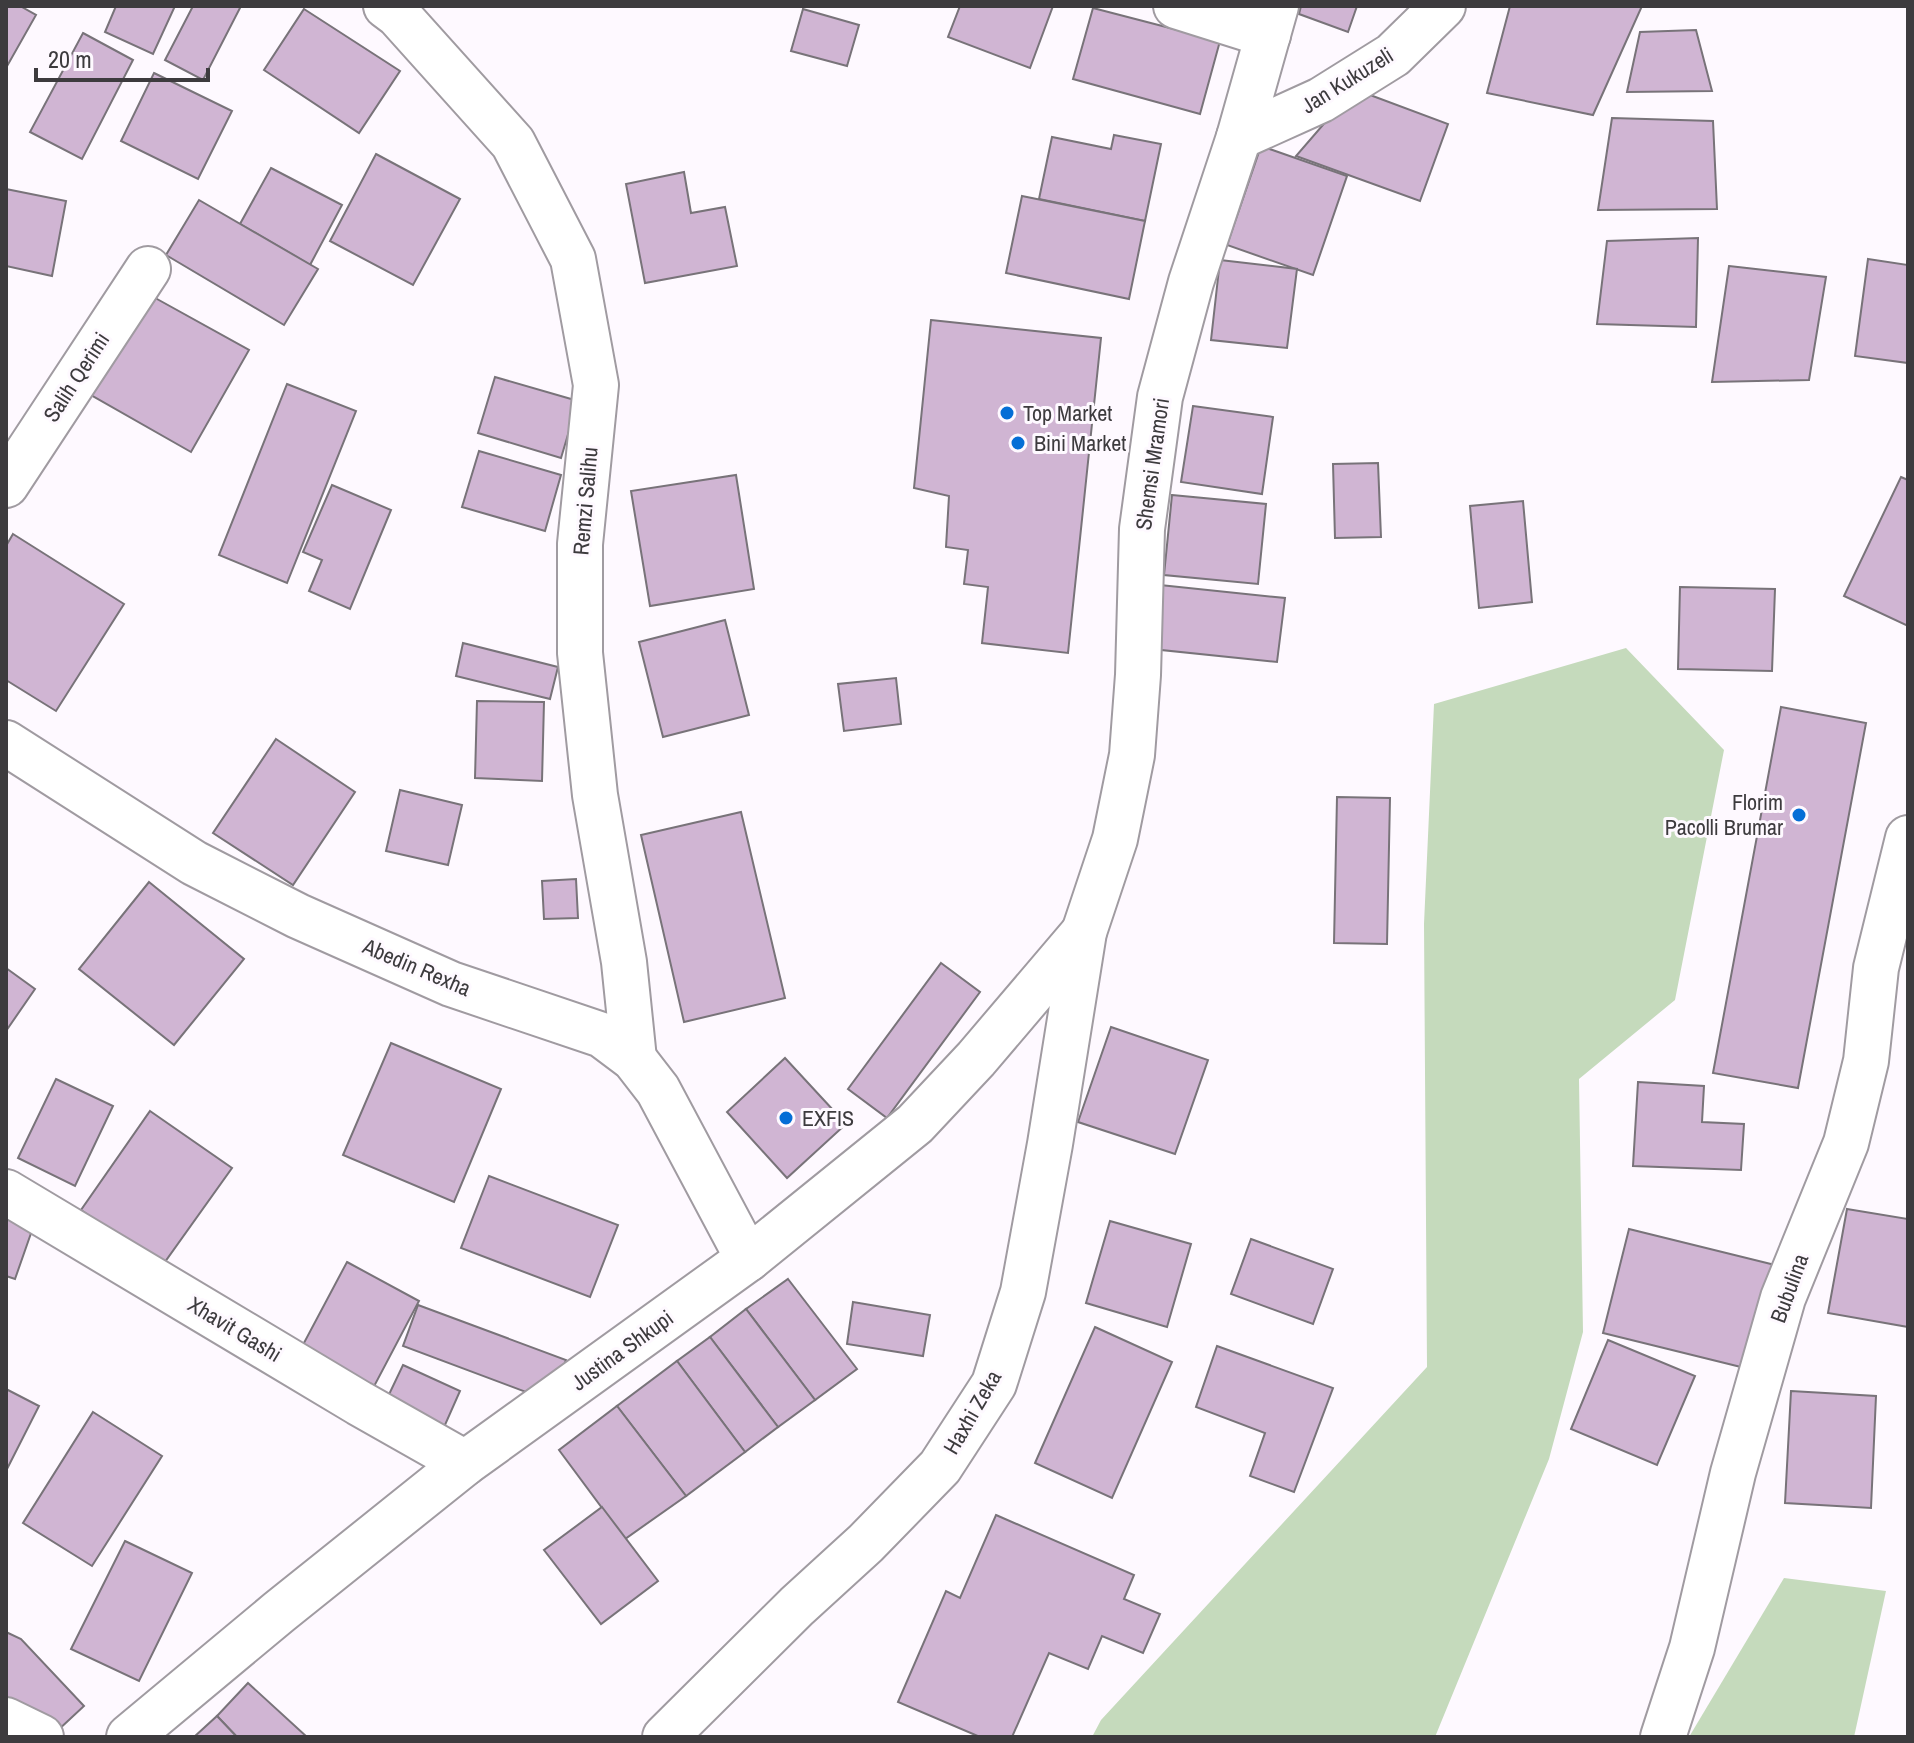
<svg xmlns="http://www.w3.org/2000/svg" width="1914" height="1743" font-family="'Archivo Narrow',sans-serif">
<rect width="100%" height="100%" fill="#fef9ff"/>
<g fill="#c5dabc">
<path d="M1626,648L1724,750L1675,1000L1579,1079L1583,1332L1549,1459L1435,1737H1092L1101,1720L1427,1367L1424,924L1434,704Z"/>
<path d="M1784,1578L1886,1591L1854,1737H1689Z"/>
</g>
<g fill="#d0b5d3" stroke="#787379" stroke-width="2">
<path d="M6,6H20L36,15L6,68Z"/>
<path d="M116,6H175L153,54L105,32Z"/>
<path d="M193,6H241L203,80L165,60Z"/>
<path d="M960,6H1053L1030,68L948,37Z"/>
<path d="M1301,6H1357L1348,32L1299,14Z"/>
<path d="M1510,6H1642L1593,115L1487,93Z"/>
<path d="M1093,8L1220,41L1200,114L1073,79Z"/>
<path d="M304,9L400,71L359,133L264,70Z"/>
<path d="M803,9L859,25L847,66L791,51Z"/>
<path d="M1696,30L1712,91L1627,92L1640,32Z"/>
<path d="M83,33L133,60L82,159L30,132Z"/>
<path d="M154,73L232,111L198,179L121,141Z"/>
<path d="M1354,89L1448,124L1420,201L1296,156Z"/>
<path d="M1612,118L1713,121L1717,209L1598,210Z"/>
<path d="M1114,135L1161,144L1145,221L1039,199L1052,137L1111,149Z"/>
<path d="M1261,146L1347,176L1313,275L1227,245Z"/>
<path d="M376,154L460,199L413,285L330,241Z"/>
<path d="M271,168L342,205L310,265L240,224Z"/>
<path d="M684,172L691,213L725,207L737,266L645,283L626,184Z"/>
<path d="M6,189L66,201L52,276L6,266Z"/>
<path d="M1022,196L1145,221L1129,299L1006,273Z"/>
<path d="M199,200L318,269L284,325L166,255Z"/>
<path d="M1698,238L1696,327L1597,324L1607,241Z"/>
<path d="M1868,259L1908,265V363L1855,356Z"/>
<path d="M1220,260L1297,269L1287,348L1211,340Z"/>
<path d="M1729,266L1826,277L1809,380L1712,382Z"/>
<path d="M148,294L249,350L191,452L91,395Z"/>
<path d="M931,320L1101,338L1068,653L982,643L988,587L964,584L968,550L946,547L949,496L914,488Z"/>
<path d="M495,377L578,401L561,458L478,433Z"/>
<path d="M287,384L356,411L287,583L219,555Z"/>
<path d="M1193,406L1273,417L1262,494L1181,482Z"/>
<path d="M479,451L561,475L545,531L462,507Z"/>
<path d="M1378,463L1381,537L1335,538L1333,464Z"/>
<path d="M736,475L754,589L650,606L631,491Z"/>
<path d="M1901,477L1908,480V626L1844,596Z"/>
<path d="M332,485L391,510L350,609L309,591L322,560L303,552Z"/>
<path d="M1172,495L1266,504L1258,584L1164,575Z"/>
<path d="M1523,501L1532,602L1479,608L1470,506Z"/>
<path d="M13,534L124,604L56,711L6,680V546Z"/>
<path d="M1160,585L1285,598L1277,662L1152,649Z"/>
<path d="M1680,587L1775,589L1772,671L1678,669Z"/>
<path d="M725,620L749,715L663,737L639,642Z"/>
<path d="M463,643L558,667L550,699L456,676Z"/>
<path d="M896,678L901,724L844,731L838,684Z"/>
<path d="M477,701L544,702L542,781L475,778Z"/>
<path d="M1781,707L1866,723L1798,1088L1713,1073Z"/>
<path d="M276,739L355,792L293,885L213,833Z"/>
<path d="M400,790L462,805L448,865L386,851Z"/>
<path d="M1337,797L1390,798L1387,944L1334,943Z"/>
<path d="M741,812L785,998L684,1022L641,835Z"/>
<path d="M576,879L578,918L544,919L542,881Z"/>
<path d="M149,882L244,959L174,1045L79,969Z"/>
<path d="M941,963L980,992L887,1118L848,1089Z"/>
<path d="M6,968L35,989L6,1031Z"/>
<path d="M1111,1027L1208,1060L1175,1154L1078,1122Z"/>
<path d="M391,1043L501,1089L454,1202L343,1155Z"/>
<path d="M785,1058L846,1124L787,1178L727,1112Z"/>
<path d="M56,1079L113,1106L75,1186L18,1158Z"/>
<path d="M1638,1082L1704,1086L1702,1122L1744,1124L1741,1170L1633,1166Z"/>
<path d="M150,1111L232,1168L162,1266L81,1210Z"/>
<path d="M489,1176L618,1225L590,1297L461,1248Z"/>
<path d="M6,1209L36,1219L15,1279L6,1276Z"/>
<path d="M1847,1209L1908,1219V1327L1828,1313Z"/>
<path d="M1110,1221L1191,1244L1167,1327L1086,1303Z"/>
<path d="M1629,1229L1775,1265L1749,1369L1603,1333Z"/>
<path d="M1251,1239L1333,1269L1313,1324L1231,1294Z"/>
<path d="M347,1262L419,1301L370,1394L297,1356Z"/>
<path d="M788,1279L857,1369L815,1400L746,1309Z"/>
<path d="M853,1302L930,1315L923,1356L847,1344Z"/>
<path d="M418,1305L566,1360L550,1401L403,1346Z"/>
<path d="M746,1309L815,1400L778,1427L710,1337Z"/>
<path d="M1095,1327L1172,1362L1112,1498L1035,1463Z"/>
<path d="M710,1337L778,1427L745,1452L677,1361Z"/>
<path d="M1608,1340L1695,1376L1657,1465L1571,1429Z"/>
<path d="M1217,1346L1333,1388L1294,1492L1250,1476L1265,1433L1196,1407Z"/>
<path d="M677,1361L745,1452L686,1496L617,1406Z"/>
<path d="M403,1365L460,1391L441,1434L383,1407Z"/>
<path d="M6,1389L39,1406L6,1471Z"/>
<path d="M1791,1391L1876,1396L1871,1508L1785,1503Z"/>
<path d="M617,1406L686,1496L625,1539L559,1450Z"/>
<path d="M93,1412L162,1456L92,1566L23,1523Z"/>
<path d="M602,1507L658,1581L601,1624L544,1550Z"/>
<path d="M996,1515L1134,1575L1124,1599L1160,1614L1143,1653L1102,1636L1088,1669L1049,1653L1012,1737H980L898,1702L946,1591L960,1598Z"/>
<path d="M125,1541L192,1573L139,1681L71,1649Z"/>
<path d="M6,1632L21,1639L84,1706L56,1732L6,1707Z"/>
<path d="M248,1683L307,1737H237L217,1716Z"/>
<path d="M217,1716L237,1737H194Z"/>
</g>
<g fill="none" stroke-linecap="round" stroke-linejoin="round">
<defs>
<g id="minor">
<path d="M386,6L398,15L513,143L573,259L596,385L580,544V653L595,795L624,962L634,1059"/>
<path d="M1176,6L1268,35"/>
<path d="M1239,137L1321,100L1393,55L1443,6"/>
<path d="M6,485L148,269"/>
<path d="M6,743L194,863L298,916L451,984L602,1035L634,1059L658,1090L748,1259"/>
<path d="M6,1192L359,1403L465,1463"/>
<path d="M6,1720L41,1737"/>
<path d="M129,1737L279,1612L465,1463L748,1259L915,1124L976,1059L1084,932"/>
<path d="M665,1737L797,1606L866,1543L940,1467L994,1384L1023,1292L1050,1144L1084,932L1115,839L1132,755L1138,675L1142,529L1160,397L1191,282L1239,137L1276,6"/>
<path d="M1663,1737L1692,1648L1733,1473L1783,1298L1846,1143L1866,1061L1876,968L1908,838"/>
</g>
</defs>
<use href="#minor" stroke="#a09ba1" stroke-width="48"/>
<use href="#minor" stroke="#fff" stroke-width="44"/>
</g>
<g fill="#056ed6" stroke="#fef9ff" stroke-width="3">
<circle cx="1007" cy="413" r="8"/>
<circle cx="1018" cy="443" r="8"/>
<circle cx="1799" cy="815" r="8"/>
<circle cx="786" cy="1118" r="8"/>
</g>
<g text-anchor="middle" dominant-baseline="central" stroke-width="6" stroke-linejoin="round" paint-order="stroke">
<g font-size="22" fill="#3d3b3e" stroke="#fef9ff">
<text transform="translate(1347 80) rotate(-32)">Jan Kukuzeli</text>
<text transform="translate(76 377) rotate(-57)">Salih Qerimi</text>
<text transform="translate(1152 464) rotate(-82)">Shemsi Mramori</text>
<text transform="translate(585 501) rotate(-85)">Remzi Salihu</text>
<text transform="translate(417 967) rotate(23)">Abedin Rexha</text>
<text transform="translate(1789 1288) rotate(-70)">Bubulina</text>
<text transform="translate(235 1329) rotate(31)">Xhavit Gashi</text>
<text transform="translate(622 1350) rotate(-36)">Justina Shkupi</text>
<text transform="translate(972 1412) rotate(-60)">Haxhi Zeka</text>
</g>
<g font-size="22" fill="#3d3b3e" stroke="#fef9ff" text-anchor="start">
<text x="1023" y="413">Top Market</text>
<text x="1034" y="443">Bini Market</text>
<text x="1783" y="802" text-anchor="end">Florim<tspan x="1783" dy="25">Pacolli Brumar</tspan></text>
<text x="802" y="1118">EXFIS</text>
</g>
</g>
<rect width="1914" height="1743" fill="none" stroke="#3d3b3e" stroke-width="16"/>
<path d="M36 68v12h172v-12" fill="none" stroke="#3d3b3e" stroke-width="4"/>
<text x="48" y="68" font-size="24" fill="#3d3b3e" stroke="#fef9ff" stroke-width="6" paint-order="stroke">20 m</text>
</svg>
